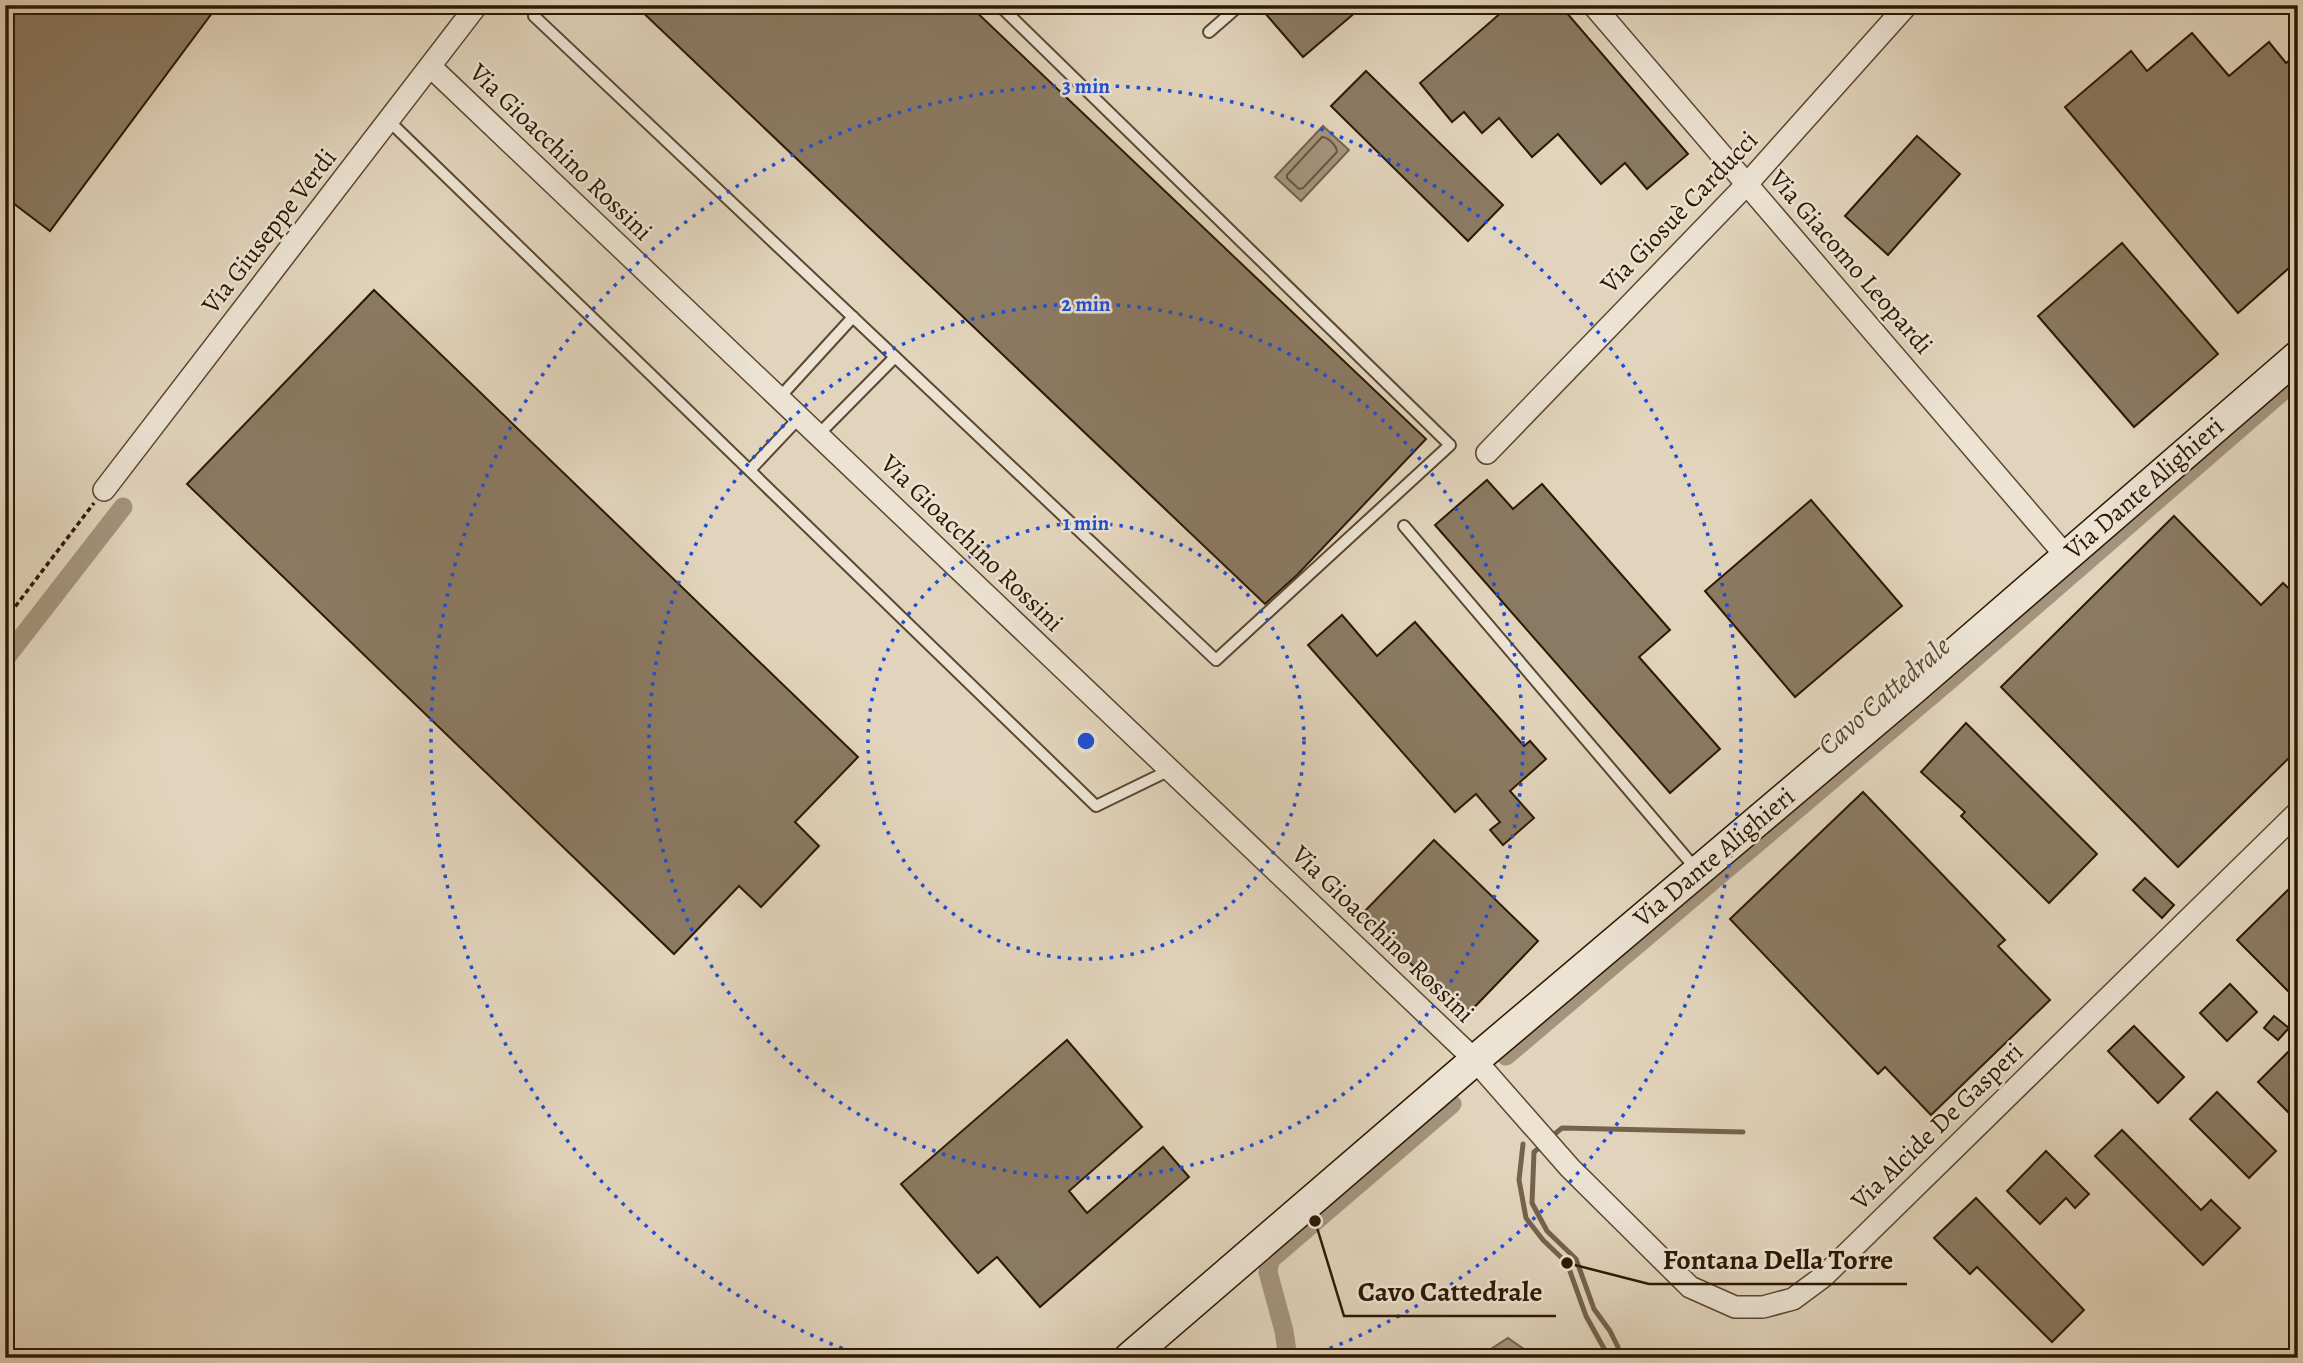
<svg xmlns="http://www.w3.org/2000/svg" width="2303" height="1363" font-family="Alegreya,serif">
<rect width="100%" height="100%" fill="#e2d4bc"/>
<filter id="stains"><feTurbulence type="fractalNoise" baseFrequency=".00286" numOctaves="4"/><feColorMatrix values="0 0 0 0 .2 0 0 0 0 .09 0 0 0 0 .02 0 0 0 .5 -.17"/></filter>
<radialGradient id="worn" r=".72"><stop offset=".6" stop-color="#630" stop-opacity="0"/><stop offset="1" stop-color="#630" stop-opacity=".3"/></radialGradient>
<g fill="#a4947d" stroke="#74624c" stroke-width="2">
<path d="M1323,126L1349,150L1301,201L1275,177Z"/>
<path d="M1508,1338L1537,1358H1477Z"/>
</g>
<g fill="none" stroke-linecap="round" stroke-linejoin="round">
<path stroke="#685640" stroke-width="2" d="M1322,137C1328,137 1337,146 1337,152L1303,188L1299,189L1287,178V175Z"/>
<g stroke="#74624c" stroke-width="5">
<path d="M1551,1137L1562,1128L1743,1132"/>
<path d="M1523,1144L1519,1180L1526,1218L1543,1240L1567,1263L1586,1316L1606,1352L1604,1358"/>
<path d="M1544,1144L1534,1152L1532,1203L1547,1231L1576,1259L1594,1309L1610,1331L1618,1347L1616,1358"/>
</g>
<g stroke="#a4947d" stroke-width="19">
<path d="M5,659L123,507"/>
<path d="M1506,1056L1951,679L2298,378"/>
<path d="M1288,1358L1284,1331L1268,1272L1270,1260L1452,1104"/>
</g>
</g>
<g fill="#8b7a63" stroke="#2c1802" stroke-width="2">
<path d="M5,5H218L50,231L5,197Z"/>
<path d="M635,5H969L1426,439L1297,575L1265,604Z"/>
<path d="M1258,5H1364L1303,57Z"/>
<path d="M1510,5H1560L1688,154L1647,189L1625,163L1601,184L1558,134L1532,157L1499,118L1482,133L1464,112L1452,122L1420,83Z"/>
<path d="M2192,33L2229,76L2269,42L2286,63L2298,54V260L2238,313L2065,107L2131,51L2147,71Z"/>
<path d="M1366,71L1503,205L1468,241L1331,106Z"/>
<path d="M1917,136L1960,174L1888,255L1845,216Z"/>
<path d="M2122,243L2218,354L2134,427L2038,316Z"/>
<path d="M374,290L858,757L795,822L819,846L761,907L739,886L674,954L187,484Z"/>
<path d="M1487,480L1513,509L1542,484L1670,630L1639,657L1720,749L1670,793L1435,525Z"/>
<path d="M1811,500L1902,606L1795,697L1705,591Z"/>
<path d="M2174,516L2261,605L2283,583L2298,597V749L2178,867L2001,687Z"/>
<path d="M1342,615L1377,656L1415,622L1524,746L1530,741L1546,759L1510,791L1534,818L1503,845L1490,830L1500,822L1476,794L1455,812L1308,645Z"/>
<path d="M1966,723L2097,854L2049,903L1961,816L1965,812L1921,772Z"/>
<path d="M1863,792L2005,940L1998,946L2050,1000L1931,1115L1885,1067L1878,1074L1730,919Z"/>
<path d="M1434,840L1538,941L1465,1017L1361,915Z"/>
<path d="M2145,878L2174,905L2162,918L2133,890Z"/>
<path d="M2298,880V1001L2237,940Z"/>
<path d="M2230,984L2257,1012L2227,1041L2200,1013Z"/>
<path d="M2274,1016L2289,1028L2278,1040L2264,1028Z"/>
<path d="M2134,1026L2184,1077L2158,1103L2108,1051Z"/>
<path d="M1067,1040L1142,1127L1069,1191L1087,1213L1163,1147L1189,1177L1040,1307L997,1257L978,1273L901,1184Z"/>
<path d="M2290,1050L2298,1057V1122L2258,1082Z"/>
<path d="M2217,1092L2276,1151L2249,1178L2190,1119Z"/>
<path d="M2122,1130L2201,1210L2211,1200L2240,1228L2203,1265L2095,1156Z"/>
<path d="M2046,1151L2089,1194L2075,1208L2066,1198L2040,1224L2007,1191Z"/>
<path d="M1976,1198L2084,1310L2052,1342L1977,1267L1970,1274L1934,1238Z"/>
</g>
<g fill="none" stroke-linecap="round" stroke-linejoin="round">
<defs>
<g id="service">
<path d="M534,16L1216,660L1450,445L999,5"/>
<path d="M1209,32L1240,5"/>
<path d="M389,121L1096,806L1170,770"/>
<path d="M779,398L853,317"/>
<path d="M818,435L895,357"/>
<path d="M750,470L799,418"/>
<path d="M1404,526L1696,869"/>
</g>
<g id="minor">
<path d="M1593,5L2066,556"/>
<path d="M431,67L1475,1060L1570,1168L1690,1287L1735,1307H1763L1793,1299L1824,1276L2298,812"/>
<path d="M1487,453L1747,184L1907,5"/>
<path d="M104,490L477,5"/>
</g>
<path id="secondary" d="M1129,1358L1475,1060L1911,691L2298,356"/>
</defs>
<use href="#service" stroke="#5a4730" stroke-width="14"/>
<use href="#minor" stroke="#5a4730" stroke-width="24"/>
<use href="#secondary" stroke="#2c1802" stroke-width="33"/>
<path stroke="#2c1802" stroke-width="3.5" stroke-dasharray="5 3.5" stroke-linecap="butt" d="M5,620L94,503"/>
<use href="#service" stroke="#ece3d3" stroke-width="10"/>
<use href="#minor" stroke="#ece3d3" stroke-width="21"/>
<use href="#secondary" stroke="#ece3d3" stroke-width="30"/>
</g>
<g fill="none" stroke="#1d4ed8" stroke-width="3.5" stroke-dasharray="3.5 7">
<circle cx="1086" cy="741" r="218"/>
<circle cx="1086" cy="741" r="437"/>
<path d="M862 1356A655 655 0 1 1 1310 1356"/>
</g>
<g text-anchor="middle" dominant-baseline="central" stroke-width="5" stroke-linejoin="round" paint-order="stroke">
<g font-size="26" fill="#2c1802" stroke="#ece3d3">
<text transform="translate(561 152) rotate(44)">Via Gioacchino Rossini</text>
<text transform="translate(1679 212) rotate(-46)">Via Giosuè Carducci</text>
<text transform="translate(269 231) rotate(-52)">Via Giuseppe Verdi</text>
<text transform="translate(1851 262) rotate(49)">Via Giacomo Leopardi</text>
<text transform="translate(2144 488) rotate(-41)">Via Dante Alighieri</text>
<text transform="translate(972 543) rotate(44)">Via Gioacchino Rossini</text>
<text transform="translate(1714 857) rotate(-40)">Via Dante Alighieri</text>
<text transform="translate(1383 934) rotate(44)">Via Gioacchino Rossini</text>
<text transform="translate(1937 1126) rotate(-44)">Via Alcide De Gasperi</text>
</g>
<g font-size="28" font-style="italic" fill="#5c4a33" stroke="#ece3d3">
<text transform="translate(1884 696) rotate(-41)">Cavo Cattedrale</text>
</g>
</g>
<circle cx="1086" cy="741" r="10" fill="#1d4ed8" stroke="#ece3d3" stroke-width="3.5"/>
<g font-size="21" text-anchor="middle" font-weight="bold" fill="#1d4ed8" stroke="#ece3d3" stroke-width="5" stroke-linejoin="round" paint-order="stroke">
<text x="1086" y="93">3 min</text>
<text x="1086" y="311">2 min</text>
<text x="1086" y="530">1 min</text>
</g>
<path fill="none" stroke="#2c1802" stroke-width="2.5" d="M1567 1263L1649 1284H1907M1315 1221L1344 1316H1556"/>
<g fill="#2c1802" stroke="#ece3d3" stroke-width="2.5">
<circle cx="1567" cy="1263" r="7"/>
<circle cx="1315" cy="1221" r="7"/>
</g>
<g font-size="28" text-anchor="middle" font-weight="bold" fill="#2c1802" stroke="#ece3d3" stroke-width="5" stroke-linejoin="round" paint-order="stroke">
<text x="1778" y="1269">Fontana Della Torre</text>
<text x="1450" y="1301">Cavo Cattedrale</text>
</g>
<rect width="2303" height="1363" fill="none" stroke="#e2d4bc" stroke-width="28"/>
<rect x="7" y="7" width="2289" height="1349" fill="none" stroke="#2c1802" stroke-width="3.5"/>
<rect x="14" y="14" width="2275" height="1335" fill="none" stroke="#2c1802" stroke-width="2"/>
<rect width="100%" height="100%" filter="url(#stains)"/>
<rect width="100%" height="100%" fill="url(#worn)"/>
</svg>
